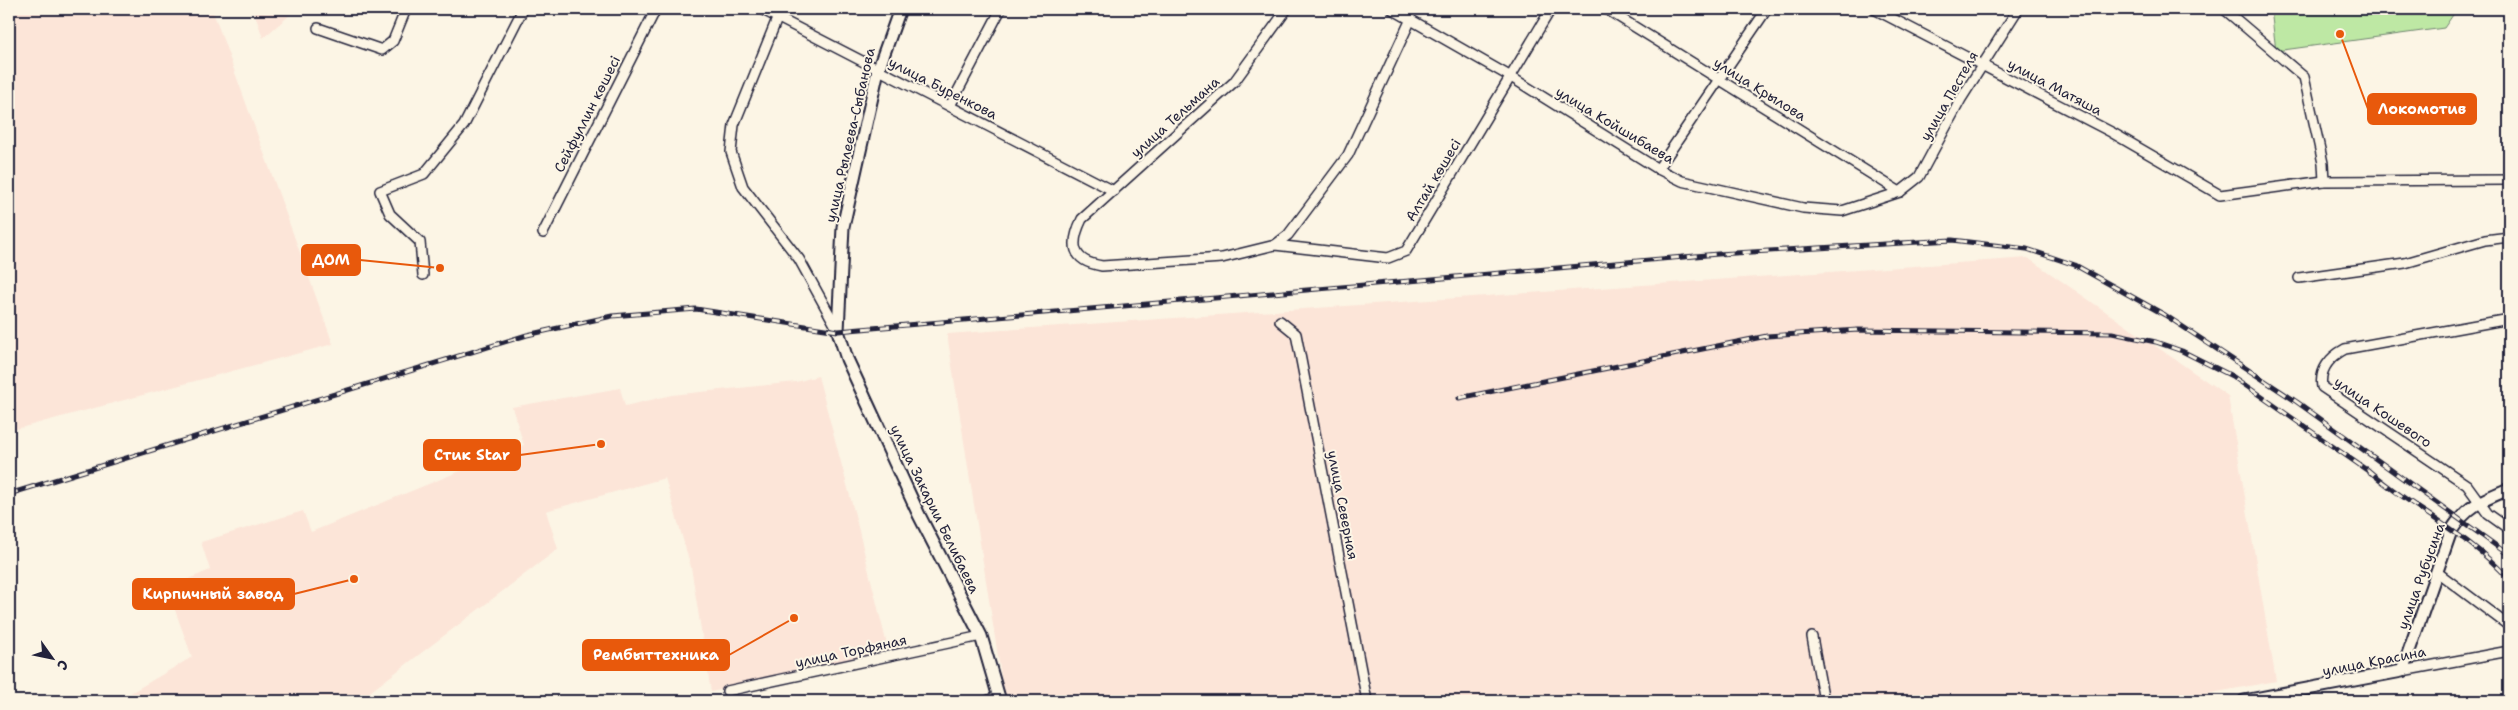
<svg xmlns="http://www.w3.org/2000/svg" width="2518" height="710" font-family="'Shantell Sans',sans-serif">
<rect width="100%" height="100%" fill="#fcf5e5"/>
<filter id="ink" filterUnits="userSpaceOnUse"><feTurbulence type="fractalNoise" baseFrequency=".02" numOctaves="2"/><feDisplacementMap in="SourceGraphic" scale="10" xChannelSelector="R" yChannelSelector="G"/><feConvolveMatrix kernelMatrix="1 2 1 2 8 2 1 2 1" color-interpolation-filters="sRGB"/></filter>
<g filter="url(#ink)">
<g fill="#fce5d8">
<path d="M9,9H212L333,344L9,431Z"/>
<path d="M253,9H297L263,38Z"/>
<path d="M2028,258L2228,396L2276,681L2169,701H1005L947,334Z"/>
<path d="M818,376L855,515L889,653L711,692L691,567L665,478L546,511L558,549L358,701H117L192,657L167,588L210,570L201,542L303,511L311,532L524,445L512,407L620,388L625,406L672,395L796,382Z"/>
</g>
<path fill="#bee8a4" stroke="#708570" d="M2271,9H2457L2444,28L2276,51Z"/>
<g fill="none" stroke-linecap="round" stroke-linejoin="round">
<defs>
<g id="minor">
<path d="M761,9L1114,191"/>
<path d="M781,9L734,125L731,152L743,187L799,259L838,330"/>
<path d="M1287,9L1234,82L1082,219C1070,244 1071,261 1102,266L1222,258L1275,245L1288,235L1348,155L1411,19"/>
<path d="M1392,9L1511,77L1658,169L1682,181L1803,208L1842,211L1900,192L1919,177L1961,99L2018,9"/>
<path d="M1606,9L1900,192"/>
<path d="M1874,9L2111,132L2220,195L2324,181L2509,180"/>
<path d="M2224,9L2304,77L2323,163L2324,181"/>
<path d="M318,28L382,50L393,41L406,9"/>
<path d="M950,106L1001,9"/>
<path d="M1658,169L1767,9"/>
<path d="M543,233L656,9"/>
<path d="M1275,245L1388,258L1406,251L1551,9"/>
<path d="M423,275L420,242L390,214L380,191L424,174L464,125L523,9"/>
<path d="M2299,278L2405,263L2485,240L2509,237"/>
<path d="M2509,319L2345,349C2330,357 2319,370 2322,387L2467,485L2488,514L2509,529"/>
<path d="M1280,321L1296,334L1367,701"/>
<path d="M2437,572L2509,626"/>
<path d="M1812,637L1824,701"/>
<path d="M2402,671L2509,651"/>
<path d="M727,691L981,636"/>
<path d="M987,701L999,695"/>
</g>
<g id="tertiary">
<path d="M900,9L878,70L843,227L838,331L847,359L919,515L981,636L1000,701"/>
<path d="M2244,701L2402,671L2451,531C2467,506 2482,500 2509,489"/>
</g>
</defs>
<use href="#minor" stroke="#22223b" stroke-width="12"/>
<use href="#tertiary" stroke="#22223b" stroke-width="15"/>
<use href="#minor" stroke="#fcf5e5" stroke-width="9"/>
<use href="#tertiary" stroke="#fcf5e5" stroke-width="11"/>
<defs>
<g id="rail">
<path d="M1459,398L1767,336L1858,330L2112,333L2156,342L2182,351L2232,376L2371,473"/>
<path d="M2367,469C2412,509 2469,534 2509,579"/>
<path d="M9,494L527,335L612,316L696,309L838,331L1718,254L1952,240L2027,249L2075,265L2165,315L2297,402L2509,555"/>
</g>
</defs>
<use href="#rail" stroke="#22223b" stroke-width="5"/>
<use href="#rail" stroke="#fcf5e5" stroke-width="3" stroke-dasharray="9" stroke-linecap="butt"/>
</g>
</g>
<g text-anchor="middle" dominant-baseline="central" stroke-width="4" stroke-linejoin="round" paint-order="stroke">
<g font-size="14" fill="#22223b" stroke="#fcf5e5">
<text transform="translate(2055 87) rotate(28)">улица Матяша</text>
<text transform="translate(943 88) rotate(27)">улица Буренкова</text>
<text transform="translate(1760 89) rotate(32)">улица Крылова</text>
<text transform="translate(1949 96) rotate(-60)">улица Пестеля</text>
<text transform="translate(587 114) rotate(-63)">Сейфуллин көшесі</text>
<text transform="translate(1175 117) rotate(-42)">улица Тельмана</text>
<text transform="translate(1615 125) rotate(31)">улица Койшибаева</text>
<text transform="translate(850 135) rotate(-77)">улица Рылеева-Сыбанова</text>
<text transform="translate(1433 180) rotate(-59)">Алтай көшесі</text>
<text transform="translate(2383 412) rotate(34)">улица Кошевого</text>
<text transform="translate(1343 505) rotate(79)">улица Северная</text>
<text transform="translate(935 509) rotate(64)">улица Закарии Белибаева</text>
<text transform="translate(2421 576) rotate(-70)">улица Рубусина</text>
<text transform="translate(851 651) rotate(-12)">улица Торфяная</text>
<text transform="translate(2374 661) rotate(-11)">улица Красина</text>
</g>
</g>
<path fill="none" stroke="#e8590c" stroke-width="2" d="M2340 34L2368 109M440 268L360 260M601 444L520 455M354 579L294 594M794 618L729 655"/>
<g fill="#e8590c" stroke="#fcf5e5" stroke-width="2">
<circle cx="2340" cy="34" r="5"/>
<circle cx="440" cy="268" r="5"/>
<circle cx="601" cy="444" r="5"/>
<circle cx="354" cy="579" r="5"/>
<circle cx="794" cy="618" r="5"/>
</g>
<g fill="#e8590c" stroke="#e8590c" stroke-width="2">
<rect x="2368" y="94" width="108" height="30" rx="5"/>
<rect x="302" y="245" width="58" height="30" rx="5"/>
<rect x="424" y="440" width="96" height="30" rx="5"/>
<rect x="133" y="579" width="161" height="30" rx="5"/>
<rect x="583" y="640" width="146" height="30" rx="5"/>
</g>
<g font-size="15" text-anchor="middle" font-weight="bold" fill="#fff">
<text x="2422" y="114">Локомотив</text>
<text x="331" y="265">ДОМ</text>
<text x="472" y="460">Стик Star</text>
<text x="213" y="599">Кирпичный завод</text>
<text x="656" y="660">Рембыттехника</text>
</g>
<rect width="2518" height="710" fill="none" stroke="#fcf5e5" stroke-width="30"/>
<rect x="15" y="15" width="2488" height="680" fill="none" stroke="#22223b" stroke-width="2" filter="url(#ink)"/>
<g transform="translate(52 658) rotate(123)" stroke="#fcf5e5" stroke-width="4" paint-order="stroke">
<path d="M0-4L9 19L0 12L-9 19Z" fill="#22223b"/>
<text y="-8" font-size="14" font-weight="bold" text-anchor="middle" fill="#22223b">С</text>
</g>
</svg>
